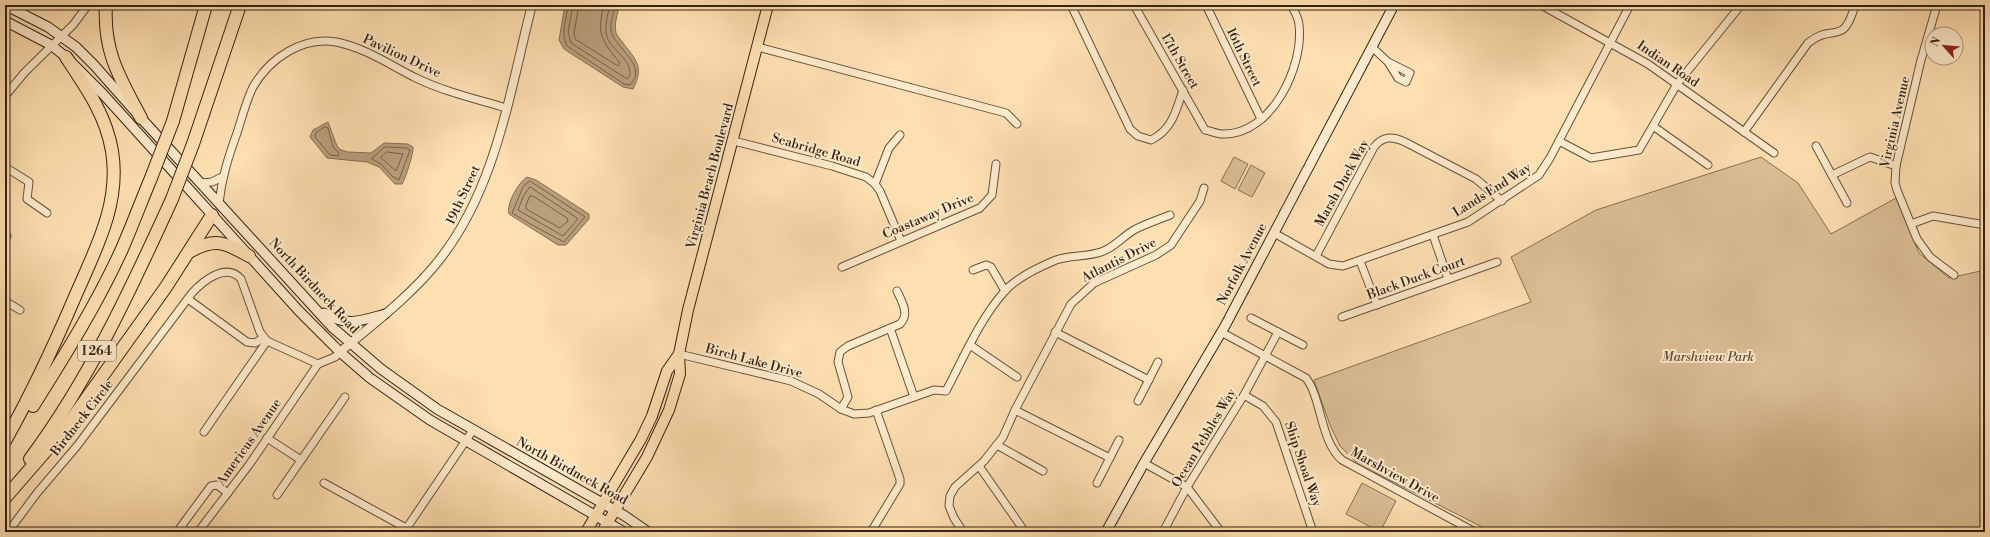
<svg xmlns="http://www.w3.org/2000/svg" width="1990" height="537" font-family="'Libre Bodoni',serif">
<rect width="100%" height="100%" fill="#fedfb1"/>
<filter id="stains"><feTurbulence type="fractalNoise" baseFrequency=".005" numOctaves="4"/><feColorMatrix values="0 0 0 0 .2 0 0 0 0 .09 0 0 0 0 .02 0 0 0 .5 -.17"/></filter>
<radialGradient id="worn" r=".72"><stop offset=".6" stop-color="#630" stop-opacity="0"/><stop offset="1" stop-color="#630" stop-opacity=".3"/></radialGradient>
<g fill="#dcbf96" stroke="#887054">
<path d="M1234,157L1248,164L1235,189L1221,181Z"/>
<path d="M1761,157L1798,183L1831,234L1896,198L1919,253L1949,278L1985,270V532H1492L1358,464L1340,446L1330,425L1314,380L1531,302L1511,257L1596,210Z"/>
<path d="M1251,165L1265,173L1252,197L1238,190Z"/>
<path d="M1362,483L1396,501L1380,532L1346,514Z"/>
</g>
<g fill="#b99f7b" stroke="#846d51">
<path d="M565,5H620C617,14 614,24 616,33C617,36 621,40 623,43C637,61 644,67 633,89L623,87L564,49L559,40Z"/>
<path d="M328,122L337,146L341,150L348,152L371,153L384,143L408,144L413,147C414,152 405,180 402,184H395L379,167L367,162L327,158L310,137L313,130Z"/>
<path d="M527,177L536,180L589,214V219L566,245H558L509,214C506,204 518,183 527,177Z"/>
</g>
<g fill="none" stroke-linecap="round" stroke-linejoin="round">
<g stroke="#766046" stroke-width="1">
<path d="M568,5C567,20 560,32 567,46L624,84L630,85C647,67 621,52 613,36C608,28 613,13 616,5"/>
<path d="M573,5L568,32L571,43L627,79L630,75C631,58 612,51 607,37C604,27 608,14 610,5"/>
<path d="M579,5L574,33L575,39L618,66L620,63C602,41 596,34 604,5"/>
<path d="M325,127L328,128L333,147L339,153L338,156L330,155L315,137L316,133Z"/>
<path d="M385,147L407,148L410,150L399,180L392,176L381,164L372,159Z"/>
<path d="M387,152L403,154L396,171L381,158Z"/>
<path d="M530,181L585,217L564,242L534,226L512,213L523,187Z"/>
<path d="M530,187L577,218V220L563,236L518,210L523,197Z"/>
<path d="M530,196H533L567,218L568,221L560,228L526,209V206Z"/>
</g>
<defs>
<g id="minor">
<path d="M1071,5L1130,129L1138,136L1151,140C1172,130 1176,111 1183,90"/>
<path d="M1134,5L1205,130C1211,131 1217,134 1223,134C1272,135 1304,66 1299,25C1299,18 1294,11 1291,5"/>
<path d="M1206,5L1261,119"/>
<path d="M1541,5L1648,64L1774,153"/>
<path d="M1937,5L1921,60L1896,166L1895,183L1897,190L1917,239L1930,257L1954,275"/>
<path d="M758,47L1006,113L1017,124"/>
<path d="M1372,47L1388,62L1398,78L1406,82L1410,73L1388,62"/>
<path d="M5,96L25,72L73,25L88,5"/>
<path d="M1653,126L1708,165"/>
<path d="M1744,132L1808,43C1833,22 1843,48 1855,5"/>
<path d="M734,141L832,166L866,177L875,184L880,191L901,241"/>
<path d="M1559,141L1591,158L1639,150L1677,84L1741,5"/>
<path d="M1816,146L1847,203"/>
<path d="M5,167L29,182L27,199L47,213"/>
<path d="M1832,175L1870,157L1896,166"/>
<path d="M200,183L212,182L222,177"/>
<path d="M875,184L889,148L900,135"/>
<path d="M219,203C222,177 228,158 237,133C242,118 246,101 253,87C269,59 302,36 336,42C366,48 390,65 416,78C445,92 476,99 506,108"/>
<path d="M1911,224L1933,216L1985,225"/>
<path d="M1274,233L1329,264L1343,266L1468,222L1539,175L1550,158L1630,5"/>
<path d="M5,235L7,236"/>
<path d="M1433,235L1448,279"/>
<path d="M1316,256L1374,147C1383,136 1392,136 1405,142L1476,179L1502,201"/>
<path d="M1360,261L1377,305"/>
<path d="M842,267L980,208L992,195L996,164"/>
<path d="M973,270L986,265L991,267L1005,291"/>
<path d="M188,299L247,342L255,343L263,338"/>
<path d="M5,301L20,310"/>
<path d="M1342,317L1497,262"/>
<path d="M1251,318L1303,345"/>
<path d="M890,328L914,397"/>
<path d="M1055,332L1149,380"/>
<path d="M1221,332L1306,378C1322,399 1320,441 1342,460L1475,532"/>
<path d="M970,345L1017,377"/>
<path d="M679,354L791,381L819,394L841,409L854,414L869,413L934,390L946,391C963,359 980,319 1004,292C1017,277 1039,267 1056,260C1070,255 1087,257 1101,252C1114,248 1122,237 1134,230C1145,224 1158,220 1170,215"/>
<path d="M1244,395L1263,406L1276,422L1313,532"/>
<path d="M1138,401L1158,362"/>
<path d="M841,409L848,397L838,362L840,352L848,346L900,324C910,314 902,302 897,291"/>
<path d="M1015,410L1110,458"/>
<path d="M204,432L267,341"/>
<path d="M267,438L301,460"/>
<path d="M997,445L1043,471"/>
<path d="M1144,463L1187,487L1221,532"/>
<path d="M979,466L1025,532"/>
<path d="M324,483L406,528"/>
<path d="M1097,483L1119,440"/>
<path d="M277,495L345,397"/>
<path d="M8,532L37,493L77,446L192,293C203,281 226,262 241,279L260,332L267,341L318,364"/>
<path d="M177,532L211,486L217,485L228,493"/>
<path d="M198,532L249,465L318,364L335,357L340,352"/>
<path d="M404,532L473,430"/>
<path d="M871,532L900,484V479L876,410"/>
<path d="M963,532L954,518L949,506L950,496L955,487L984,461L1003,437L1015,410L1071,304L1094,283L1156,255L1171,245L1200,201L1204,188"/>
<path d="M1163,532L1187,487L1244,395L1278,332"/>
</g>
<path id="tertiary" d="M340,352C373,324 408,298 436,264C496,191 509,94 532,5"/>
<g id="secondary">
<path d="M5,5L48,27L76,47L94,65L141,118L332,327L381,369L437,409L625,516L648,532"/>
<path d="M5,21L51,45L66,57L103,94L299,311L340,352L370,378L430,420L624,532"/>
<path d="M324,313C348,327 360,321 385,314"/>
<path d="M1106,532L1144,463L1225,326L1394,5"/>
</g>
<g id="primary">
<path d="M586,532L641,439L652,416L667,371L679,354"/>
<path d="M602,532L647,457L669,410L680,374L679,354L688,310L768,5"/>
</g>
<g id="motorway">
<path d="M106,5C103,52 120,78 141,118"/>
<path d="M173,121L206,5"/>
<path d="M193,144L240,5"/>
<path d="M191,251C216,237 226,243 249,256"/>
<path d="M33,406C65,355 97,304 122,249C132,226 141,202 151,178"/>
<path d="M5,441C31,395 53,348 74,299C94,252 121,205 112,151C106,115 86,87 66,57"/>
<path d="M30,459C89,380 131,289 172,199"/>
<path d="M5,498L64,430L166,287L212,215"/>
</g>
</defs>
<use href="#minor" stroke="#66513a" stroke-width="9"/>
<use href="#tertiary" stroke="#66513a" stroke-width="10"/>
<use href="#secondary" stroke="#342212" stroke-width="11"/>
<use href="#primary" stroke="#342212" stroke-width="12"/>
<use href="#motorway" stroke="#342212" stroke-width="14"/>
<use href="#minor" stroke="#feeacc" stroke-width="7"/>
<use href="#tertiary" stroke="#feeacc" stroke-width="8"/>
<use href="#secondary" stroke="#feeacc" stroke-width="9"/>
<use href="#primary" stroke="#fedfb1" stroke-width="10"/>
<use href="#motorway" stroke="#fedfb1" stroke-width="12"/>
<defs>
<g id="motorway-bridge">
<path d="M151,178L173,121"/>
<path d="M172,199L193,144"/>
</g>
</defs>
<use href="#motorway-bridge" stroke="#342212" stroke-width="14" stroke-linecap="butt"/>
<use href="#motorway-bridge" stroke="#fedfb1" stroke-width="12"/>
</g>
<g text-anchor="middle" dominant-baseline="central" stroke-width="4" stroke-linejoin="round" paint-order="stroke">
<rect fill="#feeacc" stroke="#715e4a" stroke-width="1" x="78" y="341" width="38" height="20" rx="3"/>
<g font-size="12" font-weight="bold" fill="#342212">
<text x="97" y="351">I 264</text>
</g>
<g font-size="13" fill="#342212" stroke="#feeacc">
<text transform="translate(402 56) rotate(25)">Pavilion Drive</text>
<text transform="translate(1244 57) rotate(64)">16th Street</text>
<text transform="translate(1180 61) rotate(60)">17th Street</text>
<text transform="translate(1668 64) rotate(34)">Indian Road</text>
<text transform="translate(1895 122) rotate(-77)">Virginia Avenue</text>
<text transform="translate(816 150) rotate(16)">Seabridge Road</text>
<text transform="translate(710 176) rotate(-75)">Virginia Beach Boulevard</text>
<text transform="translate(1342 183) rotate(-61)">Marsh Duck Way</text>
<text transform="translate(1492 190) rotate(-32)">Lands End Way</text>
<text transform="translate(463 195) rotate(-65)">19th Street</text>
<text transform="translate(928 216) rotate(-23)">Coastaway Drive</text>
<text transform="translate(1119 260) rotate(-27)">Atlantis Drive</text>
<text transform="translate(1242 264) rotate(-62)">Norfolk Avenue</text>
<text transform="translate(1416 278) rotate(-20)">Black Duck Court</text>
<text transform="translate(314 286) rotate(47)">North Birdneck Road</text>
<text transform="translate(754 361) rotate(15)">Birch Lake Drive</text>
<text transform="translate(82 418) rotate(-52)">Birdneck Circle</text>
<text transform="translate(1204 438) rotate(-59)">Ocean Pebbles Way</text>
<text transform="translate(249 442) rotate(-55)">Americus Avenue</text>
<text transform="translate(1303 464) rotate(71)">Ship Shoal Way</text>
<text transform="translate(572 471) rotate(29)">North Birdneck Road</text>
<text transform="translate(1395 475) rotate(29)">Marshview Drive</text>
</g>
<g font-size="13" font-style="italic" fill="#5e4933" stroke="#feeacc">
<text x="1708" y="357">Marshview Park</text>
</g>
</g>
<rect width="1990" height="537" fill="none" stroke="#fedfb1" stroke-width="20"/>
<rect x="6" y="6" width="1978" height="525" fill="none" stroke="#342212" stroke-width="2"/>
<rect x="10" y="10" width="1970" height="517" fill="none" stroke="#342212"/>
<g transform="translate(1944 46) rotate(297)"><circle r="19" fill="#feeacc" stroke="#ad9a82"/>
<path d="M0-3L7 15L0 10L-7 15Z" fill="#8f2418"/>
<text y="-6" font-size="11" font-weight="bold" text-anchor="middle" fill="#342212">N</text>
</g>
<rect width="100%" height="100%" filter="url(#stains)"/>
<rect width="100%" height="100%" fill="url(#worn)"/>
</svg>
